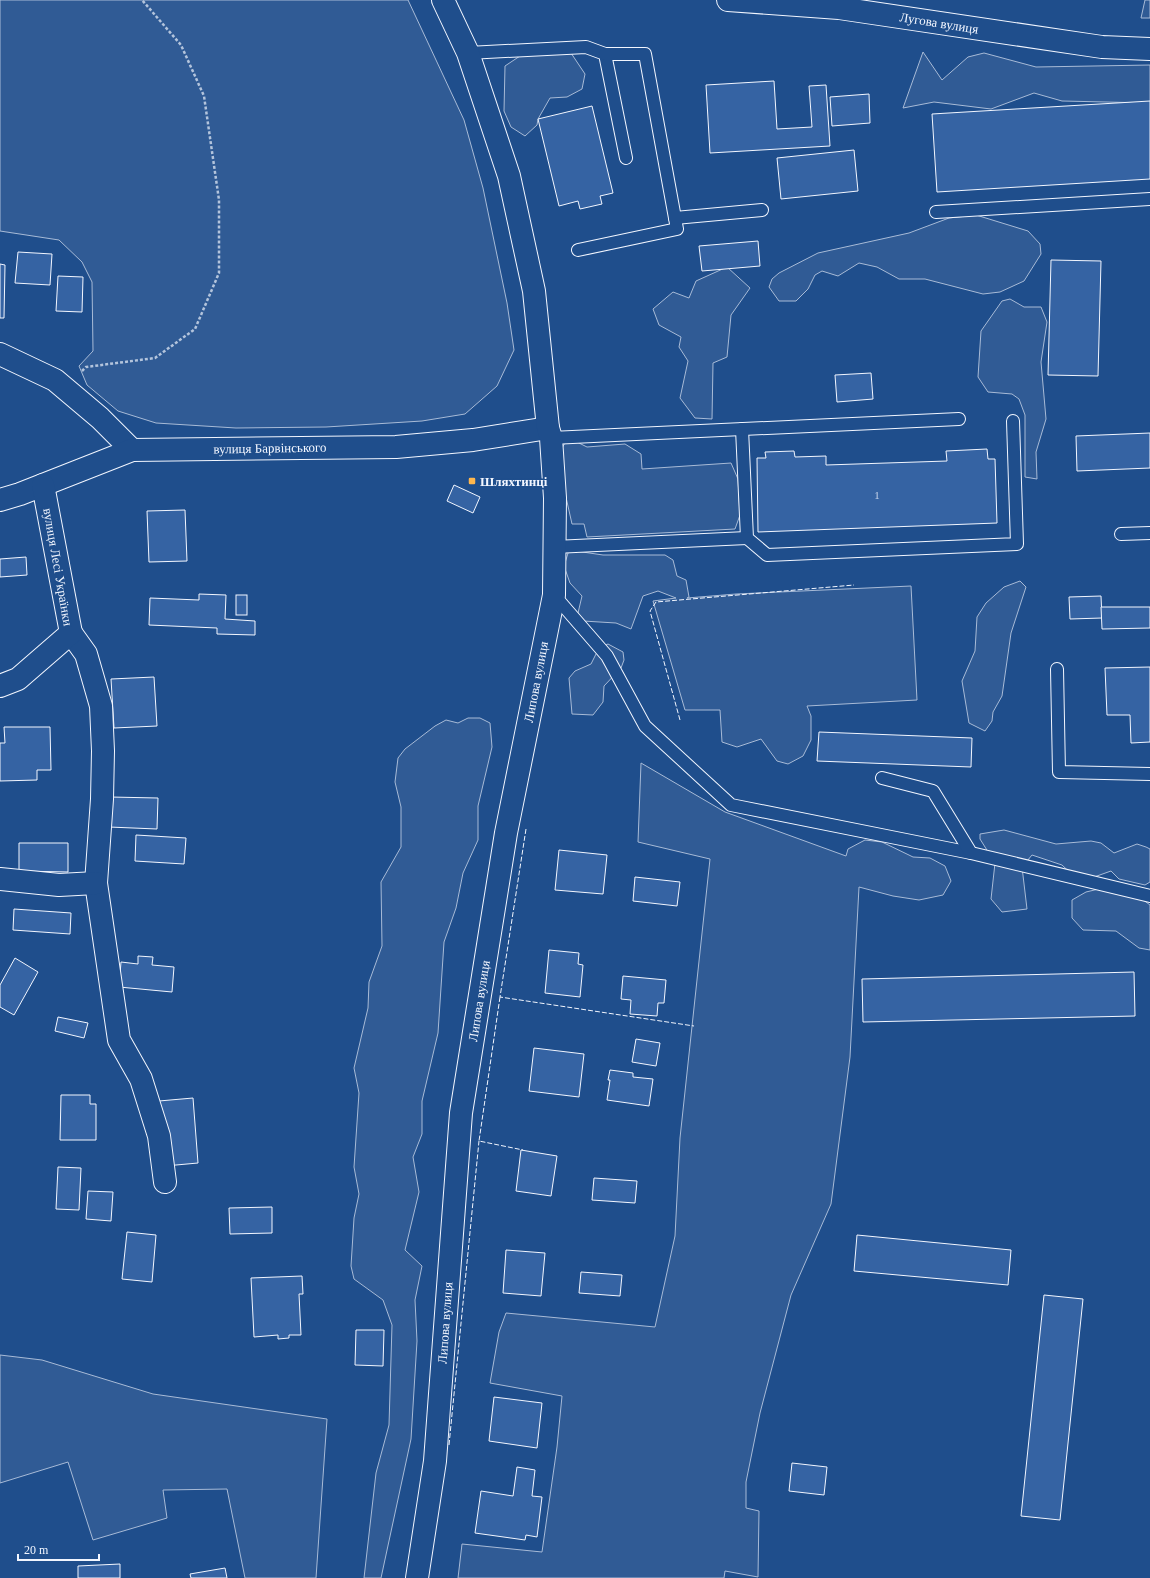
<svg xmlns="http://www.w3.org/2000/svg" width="1150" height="1578" font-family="Georgia,serif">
<rect width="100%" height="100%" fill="#1f4e8c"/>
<g fill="#305b95" stroke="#a8bbd7">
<path d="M0,0H408L464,120L483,188L507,303L514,350L497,386L465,414L422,421L326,427L236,428L156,423L118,411L87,385L79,366L93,351L92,282L82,262L59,240L0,231Z"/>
<path d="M1145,0H1150V18H1141Z"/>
<path d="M923,52L942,80L968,57L984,53L1036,67L1150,65V103L1062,101L1034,93L991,109L934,102L903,108Z"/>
<path d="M571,53L585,74L582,89L567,97L550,98L538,119L537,125L525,136L511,127L504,111L505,66L520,56Z"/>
<path d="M976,215L1028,231L1040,244L1041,254L1024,281L1000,292L983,294L925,279H899L877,267L859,263L838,276L822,271L815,275L808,289L796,301H779L769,287L772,279L779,273L818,253L909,233L949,218Z"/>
<path d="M727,267L750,288L731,315L727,357L713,363L712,419L695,418L680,398L688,361L679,347L681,337L659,325L653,309L673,292L689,298L696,281Z"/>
<path d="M1010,299L1024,307H1041L1047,322L1041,362L1046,419L1036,452L1037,479L1025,477V415L1019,399L1012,394L988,392L978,377L981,331L1002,301Z"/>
<path d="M566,441H575L587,447L625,444L641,454L642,469L731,463L738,479L740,515L735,529L587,537L584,524H572L559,466L561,450Z"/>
<path d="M569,550L603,555H665L673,560L677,576L686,580L689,597L687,598L736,594L911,586L917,700L807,706L811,716V740L803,756L788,764L777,761L761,739L737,747L722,742L720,710H685L653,601L676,598L658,591L643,596L631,629L616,623L583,621L578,613L582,596L570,583L564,566Z"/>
<path d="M1020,581L1026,587L1011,633L1002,696L993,712L992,721L985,731L969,723L962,681L975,651L977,617L986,603L1004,587Z"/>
<path d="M608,644L623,652L624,660L621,668L604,686L603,702L593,715L572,714L569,678L575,671L591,664L599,648Z"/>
<path d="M468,718H480L490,723L492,747L478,806V840L463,873L456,908L444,942L438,1033L422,1101V1134L413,1157L419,1192L405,1250L422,1266L415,1300L417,1341L411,1439L381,1578H364L376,1473L389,1425L392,1325L383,1300L354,1279L351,1266L354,1218L359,1194L354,1167L359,1093L354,1068L368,1008L369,982L382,946L381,882L401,847V807L395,782L398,758L405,749L435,726L446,720L458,723Z"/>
<path d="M641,763L725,812L846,856L848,849L865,840L882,842L913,857L930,858L945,866L951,881L943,895L919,900L893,896L859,887L850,1057L831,1204L791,1295L760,1413L746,1482V1508L759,1511L758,1577L725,1571L724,1578H458L462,1544L542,1552L557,1447L562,1396L490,1383L499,1332L506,1313L655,1327L675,1236L680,1138L710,859L638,842Z"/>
<path d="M1004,830L1056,844L1091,841L1101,843L1114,853L1137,844L1146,847L1150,849V882L1145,885L1119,879L1111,871L1080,882L1062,865L1032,855L1022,867L1027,909L1002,912L991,899L995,863L980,839V834Z"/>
<path d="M1103,888L1142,899L1150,905V950L1139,948L1116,931L1083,930L1072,918V900L1086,892Z"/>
<path d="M0,1355L42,1360L153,1394L327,1419L316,1578H245L227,1489L163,1490L167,1518L93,1540L68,1462L0,1483Z"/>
</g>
<g fill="#3563a3" stroke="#f2f6ff">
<path d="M774,81L777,129L812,127L809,86L826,85L830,146L710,153L706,85Z"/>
<path d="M869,94L870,123L832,126L830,97Z"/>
<path d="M1150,101V179L937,192L932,114Z"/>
<path d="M592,106L613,193L600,196L602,204L580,209L578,201L559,206L538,119Z"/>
<path d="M854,150L858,191L781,199L777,158Z"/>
<path d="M758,241L760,266L702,271L699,246Z"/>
<path d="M18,252L52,254L50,285L15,283Z"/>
<path d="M1051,260L1101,261L1098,376L1048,375Z"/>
<path d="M0,264L5,265L4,318H0Z"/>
<path d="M58,276L83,277L82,312L56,311Z"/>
<path d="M871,373L873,399L837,402L835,375Z"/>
<path d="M1150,433V468L1077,471L1076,436Z"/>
<path d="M987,449L988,459H995L997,523L758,532L757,458H766L765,452L794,451L795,457L826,456V465L947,461L946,451Z"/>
<path d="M454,485L480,497L473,513L447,501Z"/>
<path d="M185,510L187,561L149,562L147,511Z"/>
<path d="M26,557L27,575L0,577V559Z"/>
<path d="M199,594L226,595L225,619L255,621V635L217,634V628L149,625L150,598L199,600Z"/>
<rect x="236" y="595" width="11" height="20"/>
<path d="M1101,596L1102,618L1070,619L1069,597Z"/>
<path d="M1101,607H1150V628L1102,629Z"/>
<path d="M1150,667V742L1131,743L1130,715H1107L1105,668Z"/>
<path d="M154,677L157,726L114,728L111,679Z"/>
<path d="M4,727H50L51,770H37V780L0,781V743H5Z"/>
<path d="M819,732L972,738L971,767L817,761Z"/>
<path d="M110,797L158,798L157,829L109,827Z"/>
<path d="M136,835L186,838L184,864L135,861Z"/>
<path d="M19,843H68V872L19,871Z"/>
<path d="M559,850L607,855L603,894L555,890Z"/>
<path d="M635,877L680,882L677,906L633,901Z"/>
<path d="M14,909L71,913L70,934L13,930Z"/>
<path d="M549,950L579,953L578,964L583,965L580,997L545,993Z"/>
<path d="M138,956L153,957L152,965L174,967L172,992L119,987L121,962L138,964Z"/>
<path d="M15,958L38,972L14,1015L0,1007V985Z"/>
<path d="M1134,972L1135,1016L863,1022L862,979Z"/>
<path d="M623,976L666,980L664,1003H658L657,1016L630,1014L631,1000L621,999Z"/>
<path d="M58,1017L88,1023L84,1038L55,1031Z"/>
<path d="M636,1039L660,1043L656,1066L632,1062Z"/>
<path d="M534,1048L584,1054L579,1097L529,1091Z"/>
<path d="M610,1070L633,1073V1077L653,1079L649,1106L607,1100L610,1080H608Z"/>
<path d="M61,1095H90V1104H96V1140H60Z"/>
<path d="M193,1098L198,1163L165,1166L159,1101Z"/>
<path d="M521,1150L557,1156L551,1196L516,1191Z"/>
<path d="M58,1167L81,1168L79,1210L56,1209Z"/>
<path d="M594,1178L637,1181L635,1203L592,1200Z"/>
<path d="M88,1191L113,1192L111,1221L86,1219Z"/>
<path d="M272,1207V1233L230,1234L229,1208Z"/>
<path d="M127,1232L156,1235L152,1282L122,1279Z"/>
<path d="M857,1235L1011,1250L1008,1285L854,1271Z"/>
<path d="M506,1250L545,1253L541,1296L503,1293Z"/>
<path d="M581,1272L622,1275L620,1296L579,1293Z"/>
<path d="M302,1276L303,1294H299L301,1335H289V1338L278,1339V1335L254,1337L251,1278Z"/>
<path d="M1044,1295L1083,1299L1060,1520L1021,1516Z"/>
<path d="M356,1330H384L383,1366L355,1365Z"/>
<path d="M494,1397L542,1403L537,1448L489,1441Z"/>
<path d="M792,1463L827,1467L824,1495L789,1491Z"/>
<path d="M517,1467L535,1470L532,1496L542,1497L537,1537L526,1535L525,1540L475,1533L481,1491L513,1496Z"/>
<path d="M120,1564V1578H78V1566Z"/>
<path d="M225,1568L227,1578H191L190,1574Z"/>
</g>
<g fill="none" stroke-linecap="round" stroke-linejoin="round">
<defs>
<g id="lane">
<path d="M468,53L586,47L605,54L626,158"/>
<path d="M936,212L1150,199"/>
<path d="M675,218L762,210"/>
<path d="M578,250L677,229L645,54H605"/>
<path d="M742,429L747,538L767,555L1017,544L1013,421"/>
<path d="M551,438L959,419"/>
<path d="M1121,534L1150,533"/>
<path d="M554,547L747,538"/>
<path d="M554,595L607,656L645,726L731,805L971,853"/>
<path d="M1057,669L1059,772L1150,774"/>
<path d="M882,778L933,791L971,853L1150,896"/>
</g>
<g id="street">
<path d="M728,0L839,8L1102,47L1150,49"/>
<path d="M0,354L55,380L100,418L132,450"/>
<path d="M0,500L20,494L132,450L396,447L473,440L548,428"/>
<path d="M71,633L86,654L101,706L103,751L102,799L96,883L119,1040L141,1079L159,1136L165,1182"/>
<path d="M0,686L18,679L71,633L43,485"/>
<path d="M0,879L59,885L96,883"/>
<path d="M417,1578L435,1461L461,1113L506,833L554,595L555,498L551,438L548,428L534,291L509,176L468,53L443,0"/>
</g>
</defs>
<use href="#lane" stroke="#f2f6ff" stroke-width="14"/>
<use href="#street" stroke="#f2f6ff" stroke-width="24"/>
<path stroke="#b3c4dc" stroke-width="2.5" stroke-dasharray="3 2" stroke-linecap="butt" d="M82,371L86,367L155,358L195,329L219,273V200L204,96L181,45L142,0"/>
<use href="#lane" stroke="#1f4e8c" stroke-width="12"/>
<use href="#street" stroke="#1f4e8c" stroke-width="22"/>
<g stroke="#f2f6ff" stroke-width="1" stroke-dasharray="5 2" stroke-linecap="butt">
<path d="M680,720L650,611L656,602L854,585"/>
<path d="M526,829L500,997L694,1026"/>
<path d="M500,997L479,1141L523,1150"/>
<path d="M449,1445L479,1141"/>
</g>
</g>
<rect fill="#ffb74d" stroke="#1f4e8c" stroke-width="1.5" x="468" y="477" width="8" height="8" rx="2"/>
<g text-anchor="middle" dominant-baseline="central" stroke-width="3" stroke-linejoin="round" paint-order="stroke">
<g font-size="11" fill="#c3d1e8">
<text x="877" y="495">1</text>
</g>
<g font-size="13" fill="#f2f6ff" stroke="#1f4e8c">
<text transform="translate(939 23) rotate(9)">Лугова вулиця</text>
<text transform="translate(270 448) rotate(-1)">вулиця Барвінського</text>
<text transform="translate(58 567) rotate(80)">вулиця Лесі Українки</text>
<text transform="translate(536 682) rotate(-79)">Липова вулиця</text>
<text transform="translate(479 1001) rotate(-81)">Липова вулиця</text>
<text transform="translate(445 1323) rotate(-86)">Липова вулиця</text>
</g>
<g font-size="13" font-weight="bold" fill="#f2f6ff" stroke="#1f4e8c" text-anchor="start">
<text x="480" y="481">Шляхтинці</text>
</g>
</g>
<path d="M18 1554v6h81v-6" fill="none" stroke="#f2f6ff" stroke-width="2"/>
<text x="24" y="1554" font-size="12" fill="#f2f6ff" stroke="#1f4e8c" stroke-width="3" paint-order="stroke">20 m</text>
</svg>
